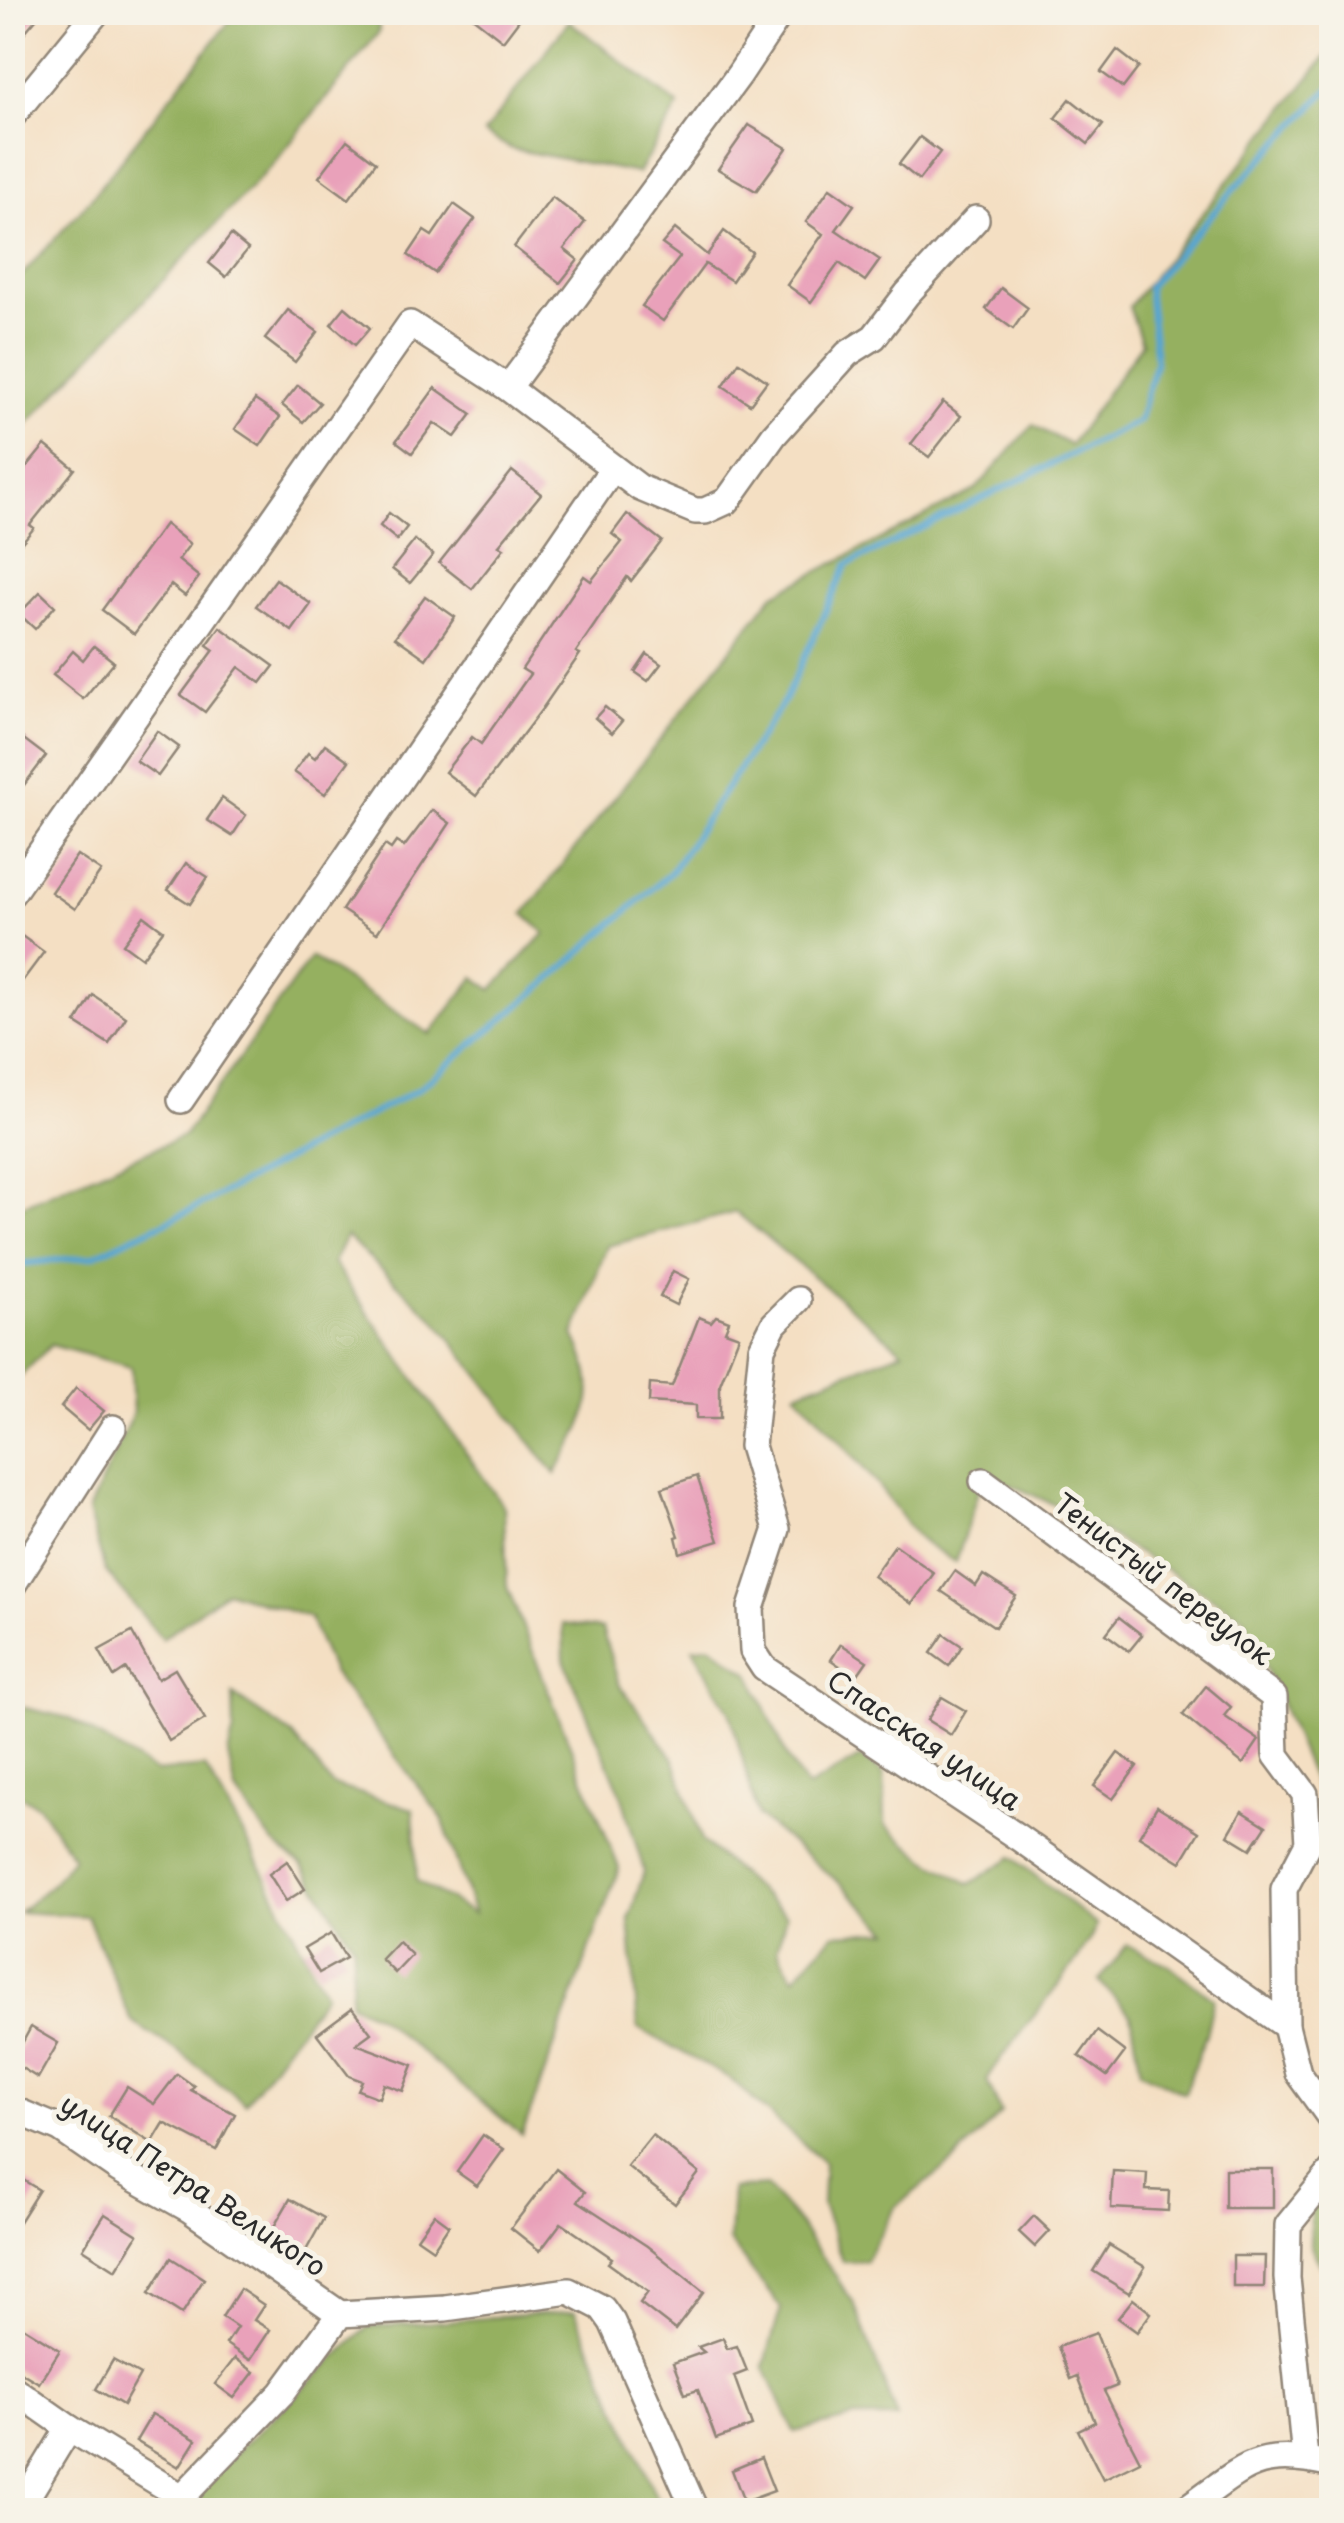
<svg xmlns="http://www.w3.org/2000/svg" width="1344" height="2523" font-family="'Playpen Sans',sans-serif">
<rect width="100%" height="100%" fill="#f7f3e8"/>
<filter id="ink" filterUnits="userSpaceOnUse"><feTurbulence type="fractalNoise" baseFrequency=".01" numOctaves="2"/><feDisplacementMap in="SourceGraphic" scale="20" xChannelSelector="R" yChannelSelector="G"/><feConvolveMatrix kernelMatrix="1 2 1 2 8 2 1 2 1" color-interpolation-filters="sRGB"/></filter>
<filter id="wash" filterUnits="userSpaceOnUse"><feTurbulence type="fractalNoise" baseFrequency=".0048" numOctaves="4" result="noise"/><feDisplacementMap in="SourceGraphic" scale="40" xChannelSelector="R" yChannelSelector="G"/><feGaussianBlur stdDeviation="2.25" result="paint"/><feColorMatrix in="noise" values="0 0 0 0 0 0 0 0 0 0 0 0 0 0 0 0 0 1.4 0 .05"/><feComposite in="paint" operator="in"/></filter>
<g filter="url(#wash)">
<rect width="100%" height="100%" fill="#f4dfc3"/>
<g fill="#95b061" stroke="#606e46" stroke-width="2.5">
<path d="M236,13H378L379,32L275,162L13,439V285L89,201Z"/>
<path d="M569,21L679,106L638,173L512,149L484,133Z"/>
<path d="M1331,50V1824L1245,1618L1076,1515L984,1472L956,1562C907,1538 911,1525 879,1487C853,1454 824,1424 796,1392L903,1351L736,1212L607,1246L574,1335C604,1396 587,1420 555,1474L437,1321L346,1236L333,1263L504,1507L507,1587L619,1868L522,2135L376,2015L350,2004L354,1946L303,1866L273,1843L236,1792L228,1755L234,1730L233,1695L292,1735L332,1785L413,1809L417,1881L474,1914L442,1818L332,1672L309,1617L226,1591L162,1639L105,1570L88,1511L133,1413L131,1367L51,1345L13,1384V1209L184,1136L311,957L430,1034L475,977L492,990L545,933L524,914L773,595L975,490L1033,425L1070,445L1142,343L1129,307Z"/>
<path d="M563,1624L602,1629L619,1684L674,1759L702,1841L786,1915L777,1949L794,1978L834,1934L890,1931L842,1885L758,1816L730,1713L693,1648L710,1645L751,1675L788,1759L807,1788L861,1757L884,1774L885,1825L927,1860L970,1884L1012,1857L1097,1925C1073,1977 1019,2027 987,2080L1001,2113L956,2159L895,2207L866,2261H842L822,2204L824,2163L729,2078L638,2028L629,1919L644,1871L621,1794L564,1660Z"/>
<path d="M12,1705L69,1718L155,1772L205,1767L250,1846L325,1994L245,2103L181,2053L132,2022L87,1916L19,1912L51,1885L73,1857L39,1806L13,1792Z"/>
<path d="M1127,1945L1170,1966L1214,1999L1206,2034L1184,2093L1141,2071L1131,2015L1099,1981Z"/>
<path d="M766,2186L793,2216L854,2303L897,2418H852L794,2432L764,2366L781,2308L729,2241L732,2189Z"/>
<path d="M1331,2193V2283L1310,2245L1311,2208Z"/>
<path d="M575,2311L662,2510H198L190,2496L368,2327Z"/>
</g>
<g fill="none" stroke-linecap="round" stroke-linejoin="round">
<path stroke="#57a5d1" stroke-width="6" d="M12,1265L93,1256L191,1210L417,1090L544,985L671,872L784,701L847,565L1139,421L1156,360L1148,287L1235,188L1332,86"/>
</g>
<g id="blocks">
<g fill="#e9a1ba">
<path d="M12,12H42L12,47Z"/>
<path d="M466,12H525L503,41Z"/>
<path d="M1117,50L1139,67L1123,88L1101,72Z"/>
<path d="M1070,99L1103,125L1088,144L1055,118Z"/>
<path d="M749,125L787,148L756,191L718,169Z"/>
<path d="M920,137L940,152L919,180L899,164Z"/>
<path d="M347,140L376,162L349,199L319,177Z"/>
<path d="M830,188L854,205L836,230L880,260L865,281L839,263L811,302L787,285L823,234L806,222Z"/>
<path d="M552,197L585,222L564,249L578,260L560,283L514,247Z"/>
<path d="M454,204L475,219L435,273L408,255L424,231L432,236Z"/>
<path d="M675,229L707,255L724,231L752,252L732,281L705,264L663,321L642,306L680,257L662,244Z"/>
<path d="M231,235L248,249L226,277L209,263Z"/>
<path d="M1001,288L1028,308L1013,329L986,309Z"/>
<path d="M345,307L370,328L355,345L331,324Z"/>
<path d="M288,310L318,332L295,362L265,339Z"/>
<path d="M739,362L767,381L750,404L723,386Z"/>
<path d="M298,385L320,403L303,422L282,405Z"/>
<path d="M435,388L472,414L455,437L434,423L412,453L396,441Z"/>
<path d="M255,400L280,417L260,446L235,429Z"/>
<path d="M943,402L961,416L929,457L911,444Z"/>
<path d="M45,445L75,469L30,525L34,528L12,554V485Z"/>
<path d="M512,471L541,494L499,545L504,548L472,589L439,563Z"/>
<path d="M389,513L407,527L397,540L380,526Z"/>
<path d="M627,514L662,541L631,581L627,577L576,652L580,654L542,709L476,796L445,772L472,737L481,744L530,674L522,669L584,576L591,581L622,542L612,534Z"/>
<path d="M165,524L190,544L178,560L199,577L185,596L171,585L134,634L102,610Z"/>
<path d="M415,540L433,555L410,583L392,569Z"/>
<path d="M276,579L311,604L292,631L256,606Z"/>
<path d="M40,592L55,606L35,629L19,614Z"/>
<path d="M425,596L455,617L426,659L395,637Z"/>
<path d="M220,627L274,666L261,683L239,667L205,712L181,695L214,650L207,645Z"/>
<path d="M94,646L114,662L83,699L53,675L73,651L83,660Z"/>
<path d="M647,654L661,664L648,681L635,672Z"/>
<path d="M605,707L622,721L612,733L595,718Z"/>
<path d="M157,731L179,747L158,776L136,761Z"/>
<path d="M21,737L46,756L24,785L12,777V749Z"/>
<path d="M325,744L349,761L325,794L294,772L308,753L315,758Z"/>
<path d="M222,798L246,815L232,836L207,820Z"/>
<path d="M432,810L450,823L377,933L342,910L385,845L391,849L396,842L404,847Z"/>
<path d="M77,855L101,871L75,909L51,892Z"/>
<path d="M186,863L208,877L190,904L168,890Z"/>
<path d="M144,916L163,930L142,958L123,944Z"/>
<path d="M19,934L44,952L12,995V944Z"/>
<path d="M93,995L126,1017L109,1044L76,1023Z"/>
<path d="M673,1271L689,1279L676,1305L660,1297Z"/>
<path d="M716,1316L729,1321L725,1331L739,1336L720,1384V1419H696V1405L649,1402L650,1384L672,1386L699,1317L711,1322Z"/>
<path d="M76,1388L104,1411L88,1430L61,1407Z"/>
<path d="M697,1476L719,1541L680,1553L676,1537L679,1536L662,1488Z"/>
<path d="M895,1545L934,1573L912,1604L873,1576Z"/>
<path d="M955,1571L976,1586L983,1575L1016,1596L995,1627L941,1591Z"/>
<path d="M1119,1617L1142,1635L1129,1651L1106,1634Z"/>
<path d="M132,1632L158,1679L175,1669L205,1719L169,1741L126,1669L114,1677L99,1650Z"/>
<path d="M944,1634L962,1646L949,1666L931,1653Z"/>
<path d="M841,1644L867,1661L856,1677L831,1660Z"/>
<path d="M1206,1686L1231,1707L1224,1716L1259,1740L1243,1764L1183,1715Z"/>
<path d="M942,1697L966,1711L951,1735L927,1720Z"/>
<path d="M1118,1753L1137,1766L1113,1799L1094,1786Z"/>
<path d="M1157,1806L1199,1832L1181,1862L1139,1836Z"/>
<path d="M1242,1811L1266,1826L1251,1849L1228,1835Z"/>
<path d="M287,1861L305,1889L286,1901L269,1874Z"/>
<path d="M331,1933L346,1958L319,1973L304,1949Z"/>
<path d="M398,1941L412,1955L395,1973L381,1959Z"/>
<path d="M352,2008L371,2033L356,2044L413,2065L403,2091L384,2084L379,2098L358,2090L362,2081L349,2076L317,2034Z"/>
<path d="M31,2027L58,2043L38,2078L12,2062Z"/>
<path d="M1097,2031L1125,2052L1107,2076L1079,2056Z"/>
<path d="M177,2074L194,2086L191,2090L235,2114L216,2150L164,2123L152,2143L109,2116L127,2087L154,2104Z"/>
<path d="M483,2135L504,2149L477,2186L457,2172Z"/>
<path d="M652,2135L699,2173L675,2204L627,2166Z"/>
<path d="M556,2169L585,2192L578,2201L647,2246L704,2292L675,2330L640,2303L648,2292L608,2263L612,2258L561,2223L540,2251L511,2228Z"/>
<rect x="1225" y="2169" width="48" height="39"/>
<path d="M1113,2171L1147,2173L1146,2190L1169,2191L1168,2211L1111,2208Z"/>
<path d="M12,2173L39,2190L12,2233Z"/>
<path d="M290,2199L324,2218L304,2254L269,2235Z"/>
<path d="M105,2214L138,2235L116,2270L83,2249Z"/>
<path d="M434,2214L449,2225L433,2249L417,2238Z"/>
<path d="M1034,2216L1050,2231L1035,2247L1019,2232Z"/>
<path d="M1109,2245L1145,2267L1129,2293L1093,2271Z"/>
<path d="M1233,2256H1265L1264,2287H1233Z"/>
<path d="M171,2258L204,2279L182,2314L149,2293Z"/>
<path d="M240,2289L264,2305L254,2320L270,2330L250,2360L226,2344L237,2327L222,2317Z"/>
<path d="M1133,2299L1151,2313L1137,2332L1118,2318Z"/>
<path d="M20,2325L60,2350L39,2383L12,2367V2336Z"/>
<path d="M1096,2333L1117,2386L1104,2391L1140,2461L1103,2479L1078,2430L1095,2422L1077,2376L1070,2379L1058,2347Z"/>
<path d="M723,2338L727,2349L737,2346L747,2371L734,2376L752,2426L716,2439L698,2390L685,2394L673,2363L704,2352L698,2347Z"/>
<path d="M235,2358L254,2372L234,2398L215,2384Z"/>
<path d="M113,2360L140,2375L123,2405L96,2389Z"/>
<path d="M152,2414L196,2440L179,2467L136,2441Z"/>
<path d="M761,2458L774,2491L744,2502L732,2470Z"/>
</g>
</g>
</g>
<g filter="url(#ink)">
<use href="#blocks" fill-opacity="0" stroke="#908577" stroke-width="2.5"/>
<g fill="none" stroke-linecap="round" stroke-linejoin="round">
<defs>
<g id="minor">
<path d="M12,116L97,12"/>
<path d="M508,388L739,75L781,12"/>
<path d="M12,893L410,324L508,388L640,488L695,511H705L727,501L774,435L847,354L874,337L907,294L976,219"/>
<path d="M181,1100L613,468"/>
<path d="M798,1300L774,1324L762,1348L752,1446L777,1529L751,1608L753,1651L764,1668L1019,1838L1286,2026L1298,2073L1332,2120"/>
<path d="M983,1481L1274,1697L1276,1755L1305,1794L1308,1843L1284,1889L1286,2026"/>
<path d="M12,1586L113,1428"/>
<path d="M12,2109L60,2129L118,2169L189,2209L340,2314"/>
<path d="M12,2388L69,2428L182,2497"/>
<path d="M1305,2458L1287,2278L1288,2225L1332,2171"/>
<path d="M19,2510L69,2428"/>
<path d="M190,2510L182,2497L282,2393L340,2314L445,2308L569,2291L602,2308L612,2322L695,2510"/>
<path d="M1184,2510C1243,2469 1255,2446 1332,2465"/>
</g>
</defs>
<use href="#minor" stroke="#908577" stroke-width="30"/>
<use href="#minor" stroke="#fff" stroke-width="25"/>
</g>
</g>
<g text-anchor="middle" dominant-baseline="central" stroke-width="10" stroke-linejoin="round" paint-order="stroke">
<g font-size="28" fill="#2b2b2b" stroke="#f7f3e8">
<text transform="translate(1164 1578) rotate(37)">Тенистый переулок</text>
<text transform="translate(925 1739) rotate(34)">Спасская улица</text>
<text transform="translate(194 2184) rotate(33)">улица Петра Великого</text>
</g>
</g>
<rect width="1344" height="2523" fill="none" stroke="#f7f3e8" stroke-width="50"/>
</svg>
